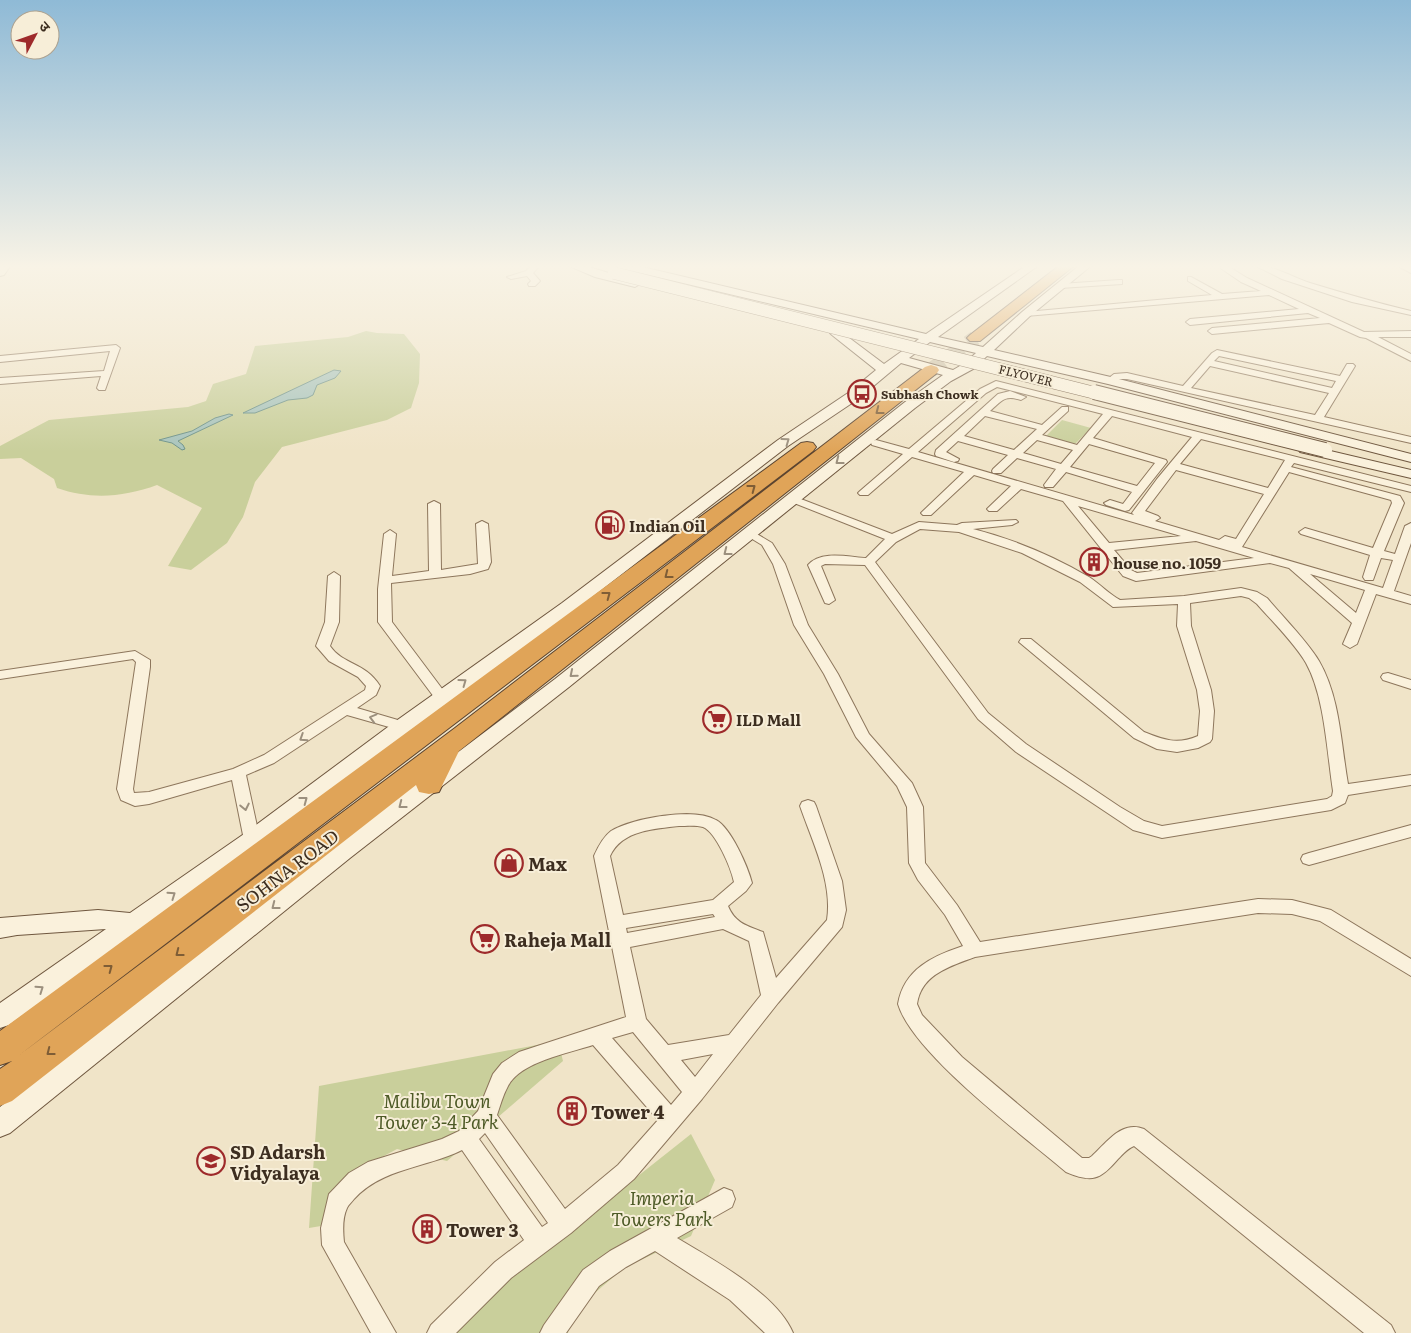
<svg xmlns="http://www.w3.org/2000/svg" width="1411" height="1333" font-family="Literata,'Noto Sans Devanagari',serif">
<rect width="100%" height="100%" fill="#f0e4c8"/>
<g fill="#c9cf9b">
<path d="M366,331L377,333L404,334L420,354L419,383L411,408L387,420L282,447L255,482L243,517L227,543L191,570L168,566L202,508L157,485C124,497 91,500 57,488L54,479L21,458L0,459V446L49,420L188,407L206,401L213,384L246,374L255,346L348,337Z"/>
<path d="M1062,420L1091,428L1074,445L1045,437Z"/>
<path d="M558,1041L563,1061L447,1161L397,1149L367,1165L327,1225L309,1228L319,1086Z"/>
<path d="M691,1134L715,1180L691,1236L624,1268L570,1314L568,1333H440Z"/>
</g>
<g fill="#a9c4bc" stroke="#6f938a">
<path d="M334,370L341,371L335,378L317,385L313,395L307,398L288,400L255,413H243Z"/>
<path d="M229,414L233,415L178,441L183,445L185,449L182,450L172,443L159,440L192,431L215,418Z"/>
</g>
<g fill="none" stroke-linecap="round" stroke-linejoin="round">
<path stroke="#ccc0a6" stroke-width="15" stroke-dasharray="15 8" stroke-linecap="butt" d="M931,370L975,338"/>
<defs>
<g id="street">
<path d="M532,265H540L533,273L540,281L535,286H529L528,284L531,281L527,276L511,279L507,277L526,271Z"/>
<path d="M1216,265H1226L1247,278L1364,332L1411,331V337H1378L1411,354V361L1366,338L1360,337L1329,323L1212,334L1208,331L1212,328L1320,318L1308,313L1190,325L1186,322L1190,319L1299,309L1269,295L1026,316L1022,314L1026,312L1212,295L1188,281V277H1191L1222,294L1261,291L1241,282Z"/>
<path d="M1254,265C1273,265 1292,277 1310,283C1343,293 1377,303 1411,311V315L1352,302L1282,279Z"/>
<path d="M1396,265H1406L1411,268V273Z"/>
<path d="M1119,280H1122V284L1060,288L1056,286L1060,284Z"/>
<path d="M116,345L120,348L105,390H99L97,388L101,376L0,384V378L104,371L110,351L0,362V356Z"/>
<path d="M1217,350L1340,376L1347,364H1353L1355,366L1324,417L1411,437V443L1127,379H1119L1110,384L1105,381L1114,374L1127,373L1183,386L1212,353ZM1219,356L1336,381L1332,388L1214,361ZM1210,366L1329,393L1315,415L1191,388Z"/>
<path d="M996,381L1411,486V492L1294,463L1291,467L1400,496L1404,503L1384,551L1395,554L1405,526L1411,523V543L1394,591L1411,596V604L1376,594L1357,644L1350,648L1343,644L1352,623L1289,568L1270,563L1136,581L1123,576L1063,501L1021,489L997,511H989L987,509L989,507L1011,486L974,475L931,515H923L921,513L923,511L964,472L912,457L868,495H860L858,493L860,491L903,454L872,445L871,443L872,441L876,440L909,449L980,389ZM997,387L1103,414L1077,445L1042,435L1068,411V407H1062L1042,425L990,411C1003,400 1004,395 1021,400L1026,397L1010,391L998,394L936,450L935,454L936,456L954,462L958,461L959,459L946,452L958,441L1008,455L993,469L992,471L993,473H1001L1017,458L1056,469L1044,485L1045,487H1053L1066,472L1132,492L1123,504L1110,500L1104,503L1106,505L1125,511L1129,510L1167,462L1166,460L1093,438L1112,416L1192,437L1157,479L1132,513L1134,515L918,452L986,393ZM985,416L1037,429L1014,450L964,436ZM1201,439L1285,460L1268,488L1180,464ZM1037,440L1073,450L1061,464L1023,453ZM1089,444L1155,463L1137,486L1070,467ZM1176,470L1264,494L1236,539L1225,536L1219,540L1155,521L1160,518L1158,516L1145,511ZM1289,472L1391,500L1392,503L1373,548L1305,528L1299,532L1301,534L1370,555L1363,577L1365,580H1373L1381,558L1393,560L1383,588L1242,547ZM1078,506L1181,536L1109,543ZM1196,541L1254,558L1137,573L1131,570L1114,550ZM1310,574L1365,590L1356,613Z"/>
<path d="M793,496L892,534L919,522L957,525L962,523L1016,520L1018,522L1012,525L973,529C1013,539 1053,556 1089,577C1100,584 1109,594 1120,600L1184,596L1241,588L1257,592L1267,598C1282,616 1307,641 1319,661C1340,697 1341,744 1348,784L1411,775V785L1348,795L1345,803L1331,810L1162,838L1133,830L1016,752L978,719L865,565L825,564L821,566L835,600L829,604L825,603L808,565C821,550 848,557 866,558L885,539L789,501L787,499L789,497ZM920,529L959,532L1022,553L1080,582L1113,607L1178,604L1177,626L1197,690L1200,711L1198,736C1177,745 1164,740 1144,732L1031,639H1021L1019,642L1134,738L1157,749L1177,752L1198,748L1210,742L1212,739L1214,711L1211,690L1191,626L1190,603L1241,596L1249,598L1257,604C1272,621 1295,644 1306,663C1325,697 1327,753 1333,791L1332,796L1327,799L1162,826L1144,821L1120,807L1026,744L988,713L875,562L896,542Z"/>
<path d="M434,501L440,504L441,570L478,564L476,524L482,521L488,524L491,562L488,569L470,574L391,583L392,622L449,698L447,701H437L378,622V589L384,534L390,530L396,534L392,576L429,571L428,504Z"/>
<path d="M750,530L772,543L785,564L808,625L838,674L869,734L912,783L923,807L925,863L957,905L980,942L1258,899L1292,900L1331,910L1411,959V976L1320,921L1292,914L1258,913L975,957C951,966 921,974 917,1004L922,1015L962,1057L1082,1158H1089L1092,1156C1107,1142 1122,1120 1144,1129L1391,1325L1395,1333H1364L1134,1146C1127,1149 1123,1154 1118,1159C1100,1180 1092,1183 1066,1172C1024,1136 913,1054 898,1004C904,969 933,956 963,946L945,915L918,880L909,863L907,807L897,786L856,737L824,674L794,625L773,564L762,545L744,534Z"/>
<path d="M334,572L340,576L339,622L330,646C343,665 365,662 380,686L376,695L357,708L408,723L410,726L408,729L403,731L347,715L274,763L246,775L260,840L258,844L252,846L246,844L244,840L232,780L149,804L135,806L121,800L117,789L136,662L133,659L0,679V671L135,651L150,660V667L133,789L134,793L149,792L233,769L264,755L365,690L366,686L358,677L329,661L316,646L325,622L328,576Z"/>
<path d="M1388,673L1411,680V689L1383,680L1381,677L1383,674Z"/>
<path d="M808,800L814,802L816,806L842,881L846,910L842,927L778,1003L702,1099L634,1179L571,1233L511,1278L456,1333H427L431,1325L495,1262L524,1240L462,1150C426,1168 382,1168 354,1199C352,1202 348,1205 347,1208C342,1218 343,1232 344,1242L396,1333H371L322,1245L321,1228L329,1194L349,1173L368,1162L442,1139L459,1131L478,1111L493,1074L502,1063L519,1052L626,1017L594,856C598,847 603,837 611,831C633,818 694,807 716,820C731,828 748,867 752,883L746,891L728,906C735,923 747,926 763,932L776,978L827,920C833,882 812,841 800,806L802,802ZM679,826C686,826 696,825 703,827C716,832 731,868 734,882L713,900L623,915L610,856C622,830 654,829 679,826ZM713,914L715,917L627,933L626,928ZM723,929L749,941L761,995L729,1035L668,1045L646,1019L630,947ZM633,1032L682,1092L671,1105L612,1038ZM593,1045L658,1120L618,1165L565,1209L497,1115C500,1106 503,1095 508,1086C520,1062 569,1053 593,1045ZM713,1054L695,1077L681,1060ZM485,1133L548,1223L542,1227L479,1139Z"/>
<path d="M1411,825V837L1309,865L1303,863L1301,859L1303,855L1309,853Z"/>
<path d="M724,1188L732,1191L735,1199L732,1207L677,1238C712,1259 777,1294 793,1333H765L730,1300L655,1251L626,1267L599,1286L566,1333H540L544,1325L583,1270L610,1251Z"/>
</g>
<g id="secondary">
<path d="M11,265L4,275L0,276V265Z"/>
<path d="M567,265H582L639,282L640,284L635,287L595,277Z"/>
<path d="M615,265H634L926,334L1027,265H1039L938,337L983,347L1022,312L1080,265H1092L1030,316L994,350L1115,378L1411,454V462L1108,384L987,356L973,369L951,381L915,408L569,687L350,858L10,1133L0,1137V1107L334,846L555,679L905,402L943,375L901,363L858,399L788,446L574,611L410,731L260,846L9,1025L0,1028V1003L106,929L17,935L0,938V918L98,910L130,913L244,834L396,721L562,603L778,440L848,393L876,370L832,335L830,333L832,331H840L884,364L919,339L620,268ZM930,342L976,353L965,363L953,370L909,358Z"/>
<path d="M1305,445L1411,470V478L1300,452L1298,449L1300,446Z"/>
</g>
<g id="highway">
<path d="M1060,265H1075L980,341H970L967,338L970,335Z"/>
<path d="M931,365L937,367L939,370L937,373L459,751L439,792L429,794L419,792L416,785L12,1101L0,1106V1069L12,1061L0,1065V1031L801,443L807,442L813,443L816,447L813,451L18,1056L455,728L925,367Z"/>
</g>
</defs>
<use href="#street" stroke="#8d765c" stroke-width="2"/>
<use href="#secondary" stroke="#6f573f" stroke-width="2"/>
<use href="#highway" stroke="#5b4430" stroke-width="2"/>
<use href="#street" fill="#faf1dc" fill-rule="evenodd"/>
<use href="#secondary" fill="#faf1dc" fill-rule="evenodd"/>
<use href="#highway" fill="#e0a458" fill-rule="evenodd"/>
<defs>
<path id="secondary-bridge-far1" d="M614,273L1099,394"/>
<path id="secondary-bridge" d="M1094,392L1325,450"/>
</defs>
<use href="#secondary-bridge-far1" stroke="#6f573f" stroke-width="13" stroke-linecap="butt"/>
<use href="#secondary-bridge" stroke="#6f573f" stroke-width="16" stroke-linecap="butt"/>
<use href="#secondary-bridge-far1" stroke="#faf1dc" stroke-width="12"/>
<use href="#secondary-bridge" stroke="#faf1dc" stroke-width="14"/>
</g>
<defs><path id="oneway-chevron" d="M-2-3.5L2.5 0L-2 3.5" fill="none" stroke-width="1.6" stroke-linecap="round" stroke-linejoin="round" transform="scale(1.25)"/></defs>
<g stroke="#7e5d36">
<use href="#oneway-chevron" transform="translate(879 411) rotate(142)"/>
<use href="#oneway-chevron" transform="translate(752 488) rotate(-37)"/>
<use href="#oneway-chevron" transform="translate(668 575) rotate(142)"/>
<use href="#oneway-chevron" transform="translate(607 595) rotate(-37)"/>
<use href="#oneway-chevron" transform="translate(179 953) rotate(142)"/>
<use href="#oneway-chevron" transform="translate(109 968) rotate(-37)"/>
<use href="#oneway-chevron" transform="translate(50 1052) rotate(142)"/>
</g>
<g stroke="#9c907e">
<use href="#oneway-chevron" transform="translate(786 441) rotate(-36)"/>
<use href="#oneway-chevron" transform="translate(839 461) rotate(142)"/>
<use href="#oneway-chevron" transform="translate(727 552) rotate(142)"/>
<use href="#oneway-chevron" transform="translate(573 674) rotate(140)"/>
<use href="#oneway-chevron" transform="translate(463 682) rotate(-36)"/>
<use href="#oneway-chevron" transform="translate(373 718) rotate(-165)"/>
<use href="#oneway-chevron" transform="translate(303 738) rotate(147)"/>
<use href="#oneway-chevron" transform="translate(304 800) rotate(-37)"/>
<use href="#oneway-chevron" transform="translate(402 805) rotate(142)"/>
<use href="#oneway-chevron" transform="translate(245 807) rotate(78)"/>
<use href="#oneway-chevron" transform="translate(172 895) rotate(-35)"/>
<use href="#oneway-chevron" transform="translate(275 906) rotate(142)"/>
<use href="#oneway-chevron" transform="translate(40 989) rotate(-35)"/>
</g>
<linearGradient id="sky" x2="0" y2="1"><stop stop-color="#8fbad6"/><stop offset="0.59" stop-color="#f8f3e6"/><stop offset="1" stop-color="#f8f3e6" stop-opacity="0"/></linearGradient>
<rect width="1411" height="452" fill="url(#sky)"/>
<defs>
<symbol id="bus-ring" viewBox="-11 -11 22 22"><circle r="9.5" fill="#f7eed8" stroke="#9e2a2b" stroke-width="1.5"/><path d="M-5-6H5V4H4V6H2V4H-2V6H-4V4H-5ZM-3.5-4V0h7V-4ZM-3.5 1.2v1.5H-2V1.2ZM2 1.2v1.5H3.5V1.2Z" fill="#9e2a2b"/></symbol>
<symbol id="fuel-ring" viewBox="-11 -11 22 22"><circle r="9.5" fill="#f7eed8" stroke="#9e2a2b" stroke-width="1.5"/><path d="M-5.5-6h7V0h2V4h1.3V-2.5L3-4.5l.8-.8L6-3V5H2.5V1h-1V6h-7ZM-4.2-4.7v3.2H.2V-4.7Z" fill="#9e2a2b"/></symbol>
<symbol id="building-ring" viewBox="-11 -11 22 22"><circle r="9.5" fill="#f7eed8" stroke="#9e2a2b" stroke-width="1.5"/><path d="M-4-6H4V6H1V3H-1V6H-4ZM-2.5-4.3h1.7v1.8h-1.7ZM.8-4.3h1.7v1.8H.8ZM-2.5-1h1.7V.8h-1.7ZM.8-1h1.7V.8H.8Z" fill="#9e2a2b"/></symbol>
<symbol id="supermarket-ring" viewBox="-11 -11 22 22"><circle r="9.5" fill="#f7eed8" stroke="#9e2a2b" stroke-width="1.5"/><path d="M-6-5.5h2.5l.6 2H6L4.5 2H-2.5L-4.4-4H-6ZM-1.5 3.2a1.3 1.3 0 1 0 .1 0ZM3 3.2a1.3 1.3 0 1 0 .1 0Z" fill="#9e2a2b"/></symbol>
<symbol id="shop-ring" viewBox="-11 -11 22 22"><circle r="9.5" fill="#f7eed8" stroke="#9e2a2b" stroke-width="1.5"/><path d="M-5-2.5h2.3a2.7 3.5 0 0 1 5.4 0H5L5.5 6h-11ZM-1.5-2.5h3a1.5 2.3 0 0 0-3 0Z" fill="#9e2a2b"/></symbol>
<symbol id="school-ring" viewBox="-11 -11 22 22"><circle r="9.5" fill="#f7eed8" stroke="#9e2a2b" stroke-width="1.5"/><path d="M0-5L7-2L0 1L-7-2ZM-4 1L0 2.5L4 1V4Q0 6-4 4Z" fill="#9e2a2b"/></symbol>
</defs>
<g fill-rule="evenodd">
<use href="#bus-ring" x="846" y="378" width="32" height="32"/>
<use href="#fuel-ring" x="594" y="509" width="32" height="32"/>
<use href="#building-ring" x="1078" y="546" width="32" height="32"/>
<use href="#supermarket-ring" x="701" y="703" width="32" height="32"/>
<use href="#shop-ring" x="493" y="847" width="32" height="32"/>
<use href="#supermarket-ring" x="469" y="923" width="32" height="32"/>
<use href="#building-ring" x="556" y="1095" width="32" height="32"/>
<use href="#school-ring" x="195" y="1145" width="32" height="32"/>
<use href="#building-ring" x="411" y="1213" width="32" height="32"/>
</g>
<g text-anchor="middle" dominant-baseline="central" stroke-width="4" stroke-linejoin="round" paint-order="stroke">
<g font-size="12" fill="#3d2e20" stroke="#f7eed8">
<text transform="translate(1026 375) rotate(14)">FLYOVER</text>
</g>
<g font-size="12" font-weight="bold" fill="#3d2e20" stroke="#f7eed8" text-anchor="start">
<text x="881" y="394">Subhash Chowk</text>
</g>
<g font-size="15" font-weight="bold" fill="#3d2e20" stroke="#f7eed8" text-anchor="start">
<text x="629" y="525">Indian Oil</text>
<text x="1113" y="562">house no. 1059</text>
<text x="736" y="719">ILD Mall</text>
</g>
<g font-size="18" font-weight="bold" fill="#3d2e20" stroke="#f7eed8" text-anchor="start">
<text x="528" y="863">Max</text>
<text x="504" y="939">Raheja Mall</text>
<text x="591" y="1111">Tower 4</text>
<text x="230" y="1151">SD Adarsh<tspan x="230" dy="21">Vidyalaya</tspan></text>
<text x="446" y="1229">Tower 3</text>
</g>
<g font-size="18" fill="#3d2e20" stroke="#f7eed8">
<text transform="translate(287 870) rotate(-37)">SOHNA ROAD</text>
</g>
<g font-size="18" font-style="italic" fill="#4d5a26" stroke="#f7eed8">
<text x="437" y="1100">Malibu Town<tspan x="437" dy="21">Tower 3-4 Park</tspan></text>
<text x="662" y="1197">Imperia<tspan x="662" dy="21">Towers Park</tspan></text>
</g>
</g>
<g transform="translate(35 35) rotate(49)"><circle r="24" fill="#f7eed8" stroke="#ada18e"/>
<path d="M0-4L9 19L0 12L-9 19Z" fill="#9e2a2b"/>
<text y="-8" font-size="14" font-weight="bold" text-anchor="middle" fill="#3d2e20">उ</text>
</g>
</svg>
